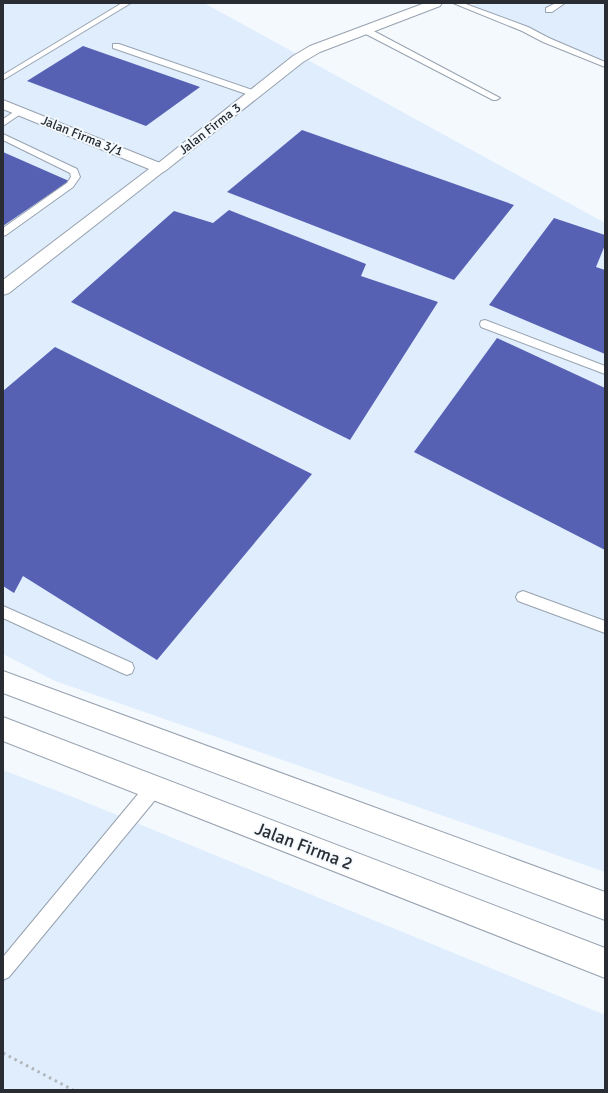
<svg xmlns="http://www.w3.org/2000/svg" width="608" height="1093" font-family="Signika,sans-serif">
<rect width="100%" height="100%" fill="#f4f9fe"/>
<g fill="#dfedfd">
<path d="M3,3H204L605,223V872L55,681L3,654Z"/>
<path d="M479,3H605V68L510,24L468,7Z"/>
<path d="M3,770L73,797L605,1015V1090H3Z"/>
</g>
<g fill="#5761b3">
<path d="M83,46L200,87L146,126L27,81Z"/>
<path d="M302,130L514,205L454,280L227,192Z"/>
<path d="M3,152L69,181L3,226Z"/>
<path d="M229,210L366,264L361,276L438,302L350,440L71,302L174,211L213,223Z"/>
<path d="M554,218L605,235V245L596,267L605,270V354L489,305Z"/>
<path d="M497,338L605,388V550L414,452Z"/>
<path d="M55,347L312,474L157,660L23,576L14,593L3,586V391Z"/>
</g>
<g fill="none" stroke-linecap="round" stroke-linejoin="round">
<defs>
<g id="service">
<path d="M122,3H131L3,80V75Z"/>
<path d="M453,3H463L528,27L549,38L605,62V67L543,42L522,31Z"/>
<path d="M556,3H565L552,12H546V8Z"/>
<path d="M362,28H368L500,98L496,100H493L362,32Z"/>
<path d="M113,44H119L258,92L259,94L258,96H252L113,48Z"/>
<path d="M18,109H21L25,111L3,126V119Z"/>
<path d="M3,134L77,169L80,177L73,187L6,235L3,236V228L67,183L71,177L70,173L3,140Z"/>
<path d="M485,320L605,366V374L481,327L480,324L481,321Z"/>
<path d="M523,591L605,621V633L518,601L516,597L518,593Z"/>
<path d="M3,606L132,663L134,668L132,673L127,675L122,673L3,618Z"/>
<path d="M154,780L160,782L162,788L160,794L9,977L3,980V957L148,782Z"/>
</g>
<path id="minor" d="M425,3H442L440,6L320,52L303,62L165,171L160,173L155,171L152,168L293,56L310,46Z"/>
<path id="tertiary" d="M3,100L165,165L168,168L9,293L3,295V280L149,169L3,109Z"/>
<g id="primary">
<path d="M3,671L605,892V920L3,693Z"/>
<path d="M3,717L605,948V978L3,741Z"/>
</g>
</defs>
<use href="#service" stroke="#97a2af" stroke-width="2"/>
<use href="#minor" stroke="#97a2af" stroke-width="2"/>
<use href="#tertiary" stroke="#97a2af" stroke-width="2"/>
<use href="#primary" stroke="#97a2af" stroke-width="2"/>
<path stroke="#b1b6bb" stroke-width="3" stroke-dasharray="2.5 4" stroke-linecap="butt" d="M3,1053L73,1090"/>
<use href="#service" fill="#fff" fill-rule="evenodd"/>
<use href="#minor" fill="#fff" fill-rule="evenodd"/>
<use href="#tertiary" fill="#fff" fill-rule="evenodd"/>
<use href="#primary" fill="#fff" fill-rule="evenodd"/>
</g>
<g text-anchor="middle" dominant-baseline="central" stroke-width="4" stroke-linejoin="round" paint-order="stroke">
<g font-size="13" fill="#292d33" stroke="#f4f9fe">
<text transform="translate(210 129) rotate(-38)">Jalan Firma 3</text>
<text transform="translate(82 136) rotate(22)">Jalan Firma 3/1</text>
</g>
<g font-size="18" fill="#292d33" stroke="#f4f9fe">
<text transform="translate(304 846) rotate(21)">Jalan Firma 2</text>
</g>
</g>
<rect width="608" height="1093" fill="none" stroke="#292d33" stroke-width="8"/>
</svg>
